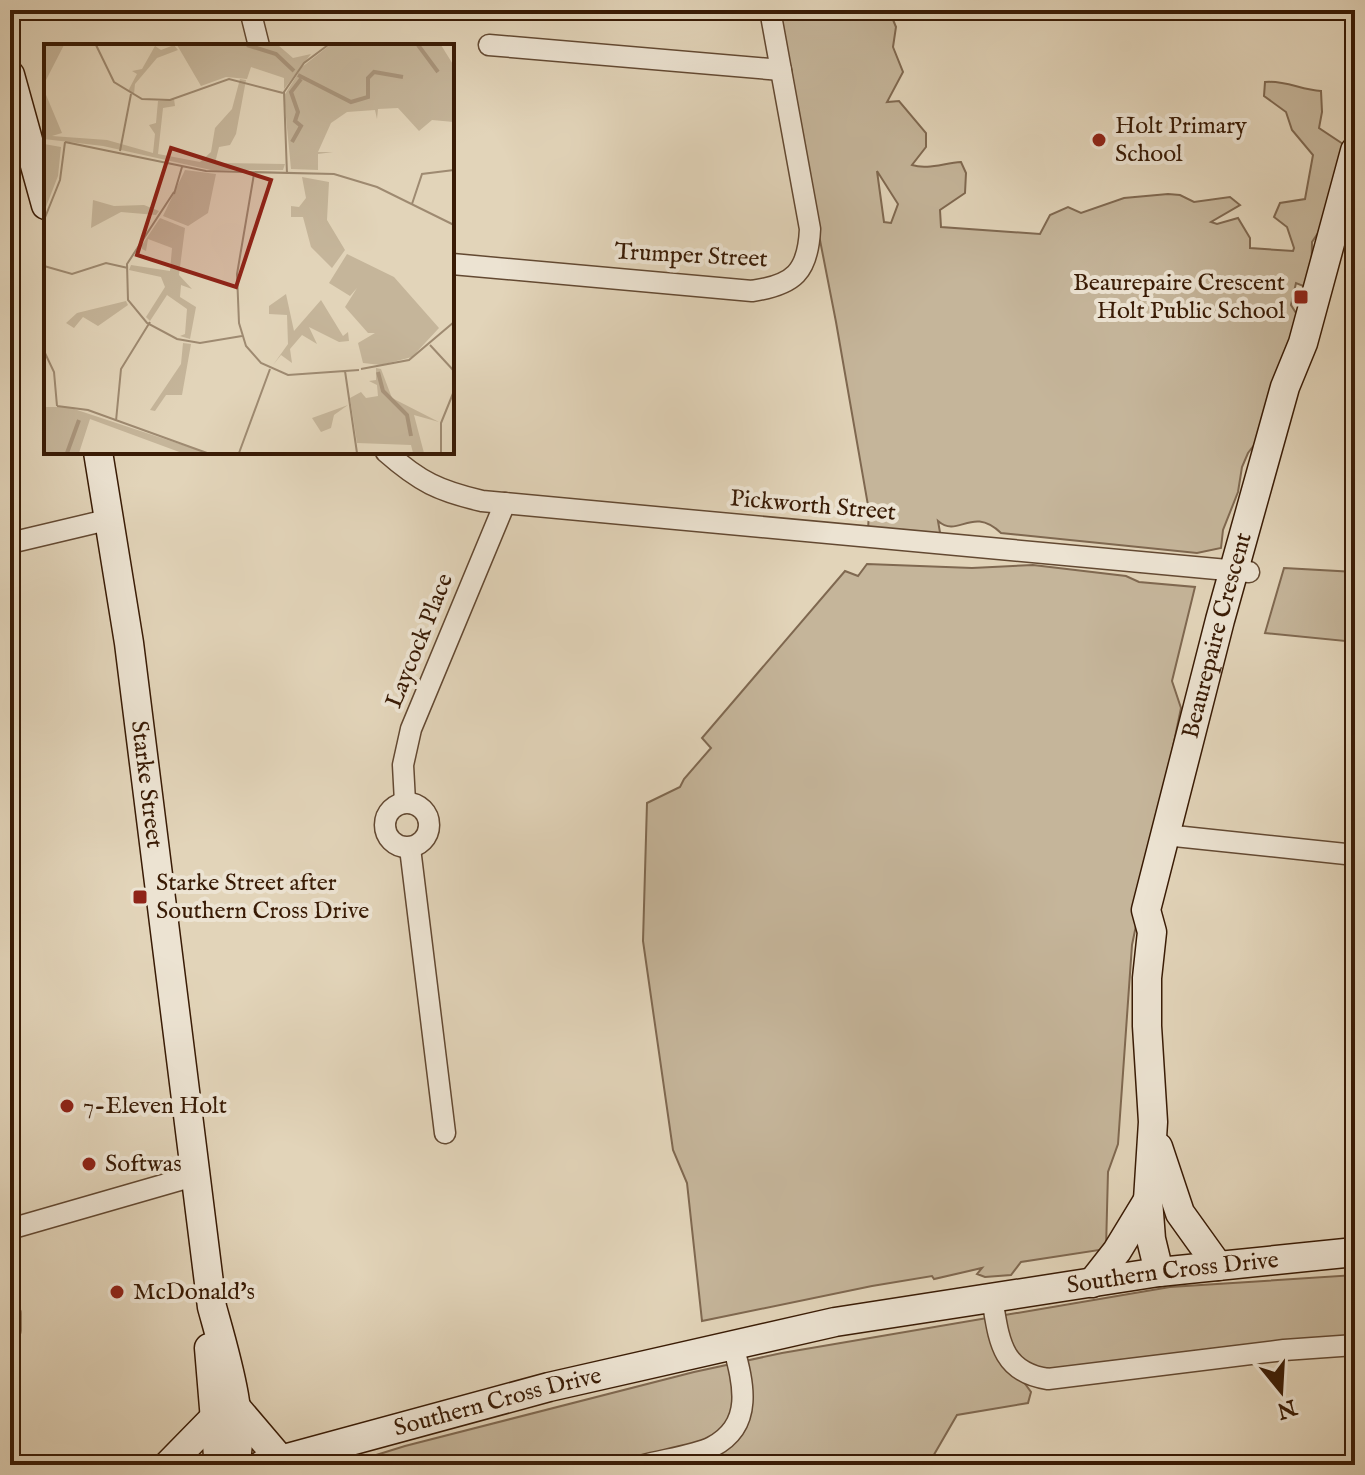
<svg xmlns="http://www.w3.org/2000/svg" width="1365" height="1475" font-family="'IM FELL English',serif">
<rect width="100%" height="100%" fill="#e2d4b9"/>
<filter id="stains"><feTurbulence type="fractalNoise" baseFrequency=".0025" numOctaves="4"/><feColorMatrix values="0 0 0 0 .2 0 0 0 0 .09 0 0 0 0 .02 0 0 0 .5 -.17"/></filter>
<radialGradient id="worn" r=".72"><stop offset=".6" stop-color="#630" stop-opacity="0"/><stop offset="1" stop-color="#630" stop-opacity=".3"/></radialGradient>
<g fill="#c5b59a" stroke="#7f6850" stroke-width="2" fill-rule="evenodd">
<path d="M775,10H889L896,27L893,47L903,72L887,102L899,101L926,133V147L912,165C927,170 944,163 961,162L966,173L965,193L940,210L941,227L1040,234L1050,215L1068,207L1081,213L1124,198L1168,194L1180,195L1194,202L1230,197L1240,205L1211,222L1217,224L1238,218L1250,238V248L1293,251L1294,248L1287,227L1274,217L1280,203L1305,199L1313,155L1292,130L1286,112L1264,96L1265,82C1285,80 1301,90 1321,91L1322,112L1319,128L1343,144L1345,163L1320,230L1312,242L1311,289L1296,283L1291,305L1296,313V327L1270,390L1258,440L1248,453L1242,467L1238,492L1223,530L1221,548L1197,553L1001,533C971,505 959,539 938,521L941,538L868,530L869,511L836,322ZM877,171L898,204L891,223L884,222Z"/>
<path d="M867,564L972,568L1033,565L1126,576L1139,582L1195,587L1172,681L1181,708L1132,945L1118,1144L1108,1172L1106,1249L1021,1262L1011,1275L985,1277L977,1274L982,1268L934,1279L932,1276L872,1286L702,1321L687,1183L673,1150L643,941L647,803L680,787L684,779L711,748L702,738L845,571L858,576Z"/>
<path d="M1284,568L1355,572V642L1265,633Z"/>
<path d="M1355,1275V1345L1069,1378L1007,1359L1031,1392L1028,1403L957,1415L928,1465H757L756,1460L729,1465H344L405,1446L694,1372L782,1353L1170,1287Z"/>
</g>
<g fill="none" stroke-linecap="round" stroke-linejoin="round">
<defs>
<g id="street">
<path d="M250,10L259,46"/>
<path d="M489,45L781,70"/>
<path d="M452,264L752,291C794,285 808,272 810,229L770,10"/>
<path d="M386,452C420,482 439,491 482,501L1249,572"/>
<path d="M10,543L111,519"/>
<path d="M405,802L403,765L411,729L505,503"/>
<circle cx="407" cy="825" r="22"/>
<path d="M1165,835L1355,855"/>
<path d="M410,848L445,1133"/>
<path d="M10,1229L194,1176"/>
<path d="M992,1298C999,1338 1000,1372 1048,1379L1284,1350L1355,1345"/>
<path d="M10,1313V1331"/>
<path d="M644,1465C662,1460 697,1455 712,1447C755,1425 743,1382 733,1345"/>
</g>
<g id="secondary">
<path d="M10,75L46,205"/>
<path id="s1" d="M98,452L129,643L212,1307C223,1347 248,1427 234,1465"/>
<path d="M1158,1147L1180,1213L1218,1266"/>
<path id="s2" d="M1159,1272L1151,1239L1148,1200L1153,1122L1147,1026V978L1152,932L1146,910L1220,620L1285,387L1303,343L1355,151"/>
<path d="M1092,1283L1117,1251L1148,1200"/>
<path d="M209,1348L218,1456L224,1465"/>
<path d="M234,1405L280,1459"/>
<path d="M168,1465L214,1418"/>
<path id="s3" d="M262,1465L549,1387L835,1322L1159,1272L1355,1252"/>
</g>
</defs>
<use href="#street" stroke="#634932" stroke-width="23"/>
<use href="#secondary" stroke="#391b05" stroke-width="31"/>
<use href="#street" stroke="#ece3d2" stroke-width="20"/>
<use href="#secondary" stroke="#ece3d2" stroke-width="28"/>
</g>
<g fill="#8f2418" stroke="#ece3d2" stroke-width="3">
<circle cx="1099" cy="140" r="8"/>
<rect x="1293" y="289" width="16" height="16" rx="4"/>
<rect x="132" y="889" width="16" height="16" rx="4"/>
<circle cx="67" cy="1106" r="8"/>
<circle cx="89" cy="1164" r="8"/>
<circle cx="117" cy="1292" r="8"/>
</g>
<g text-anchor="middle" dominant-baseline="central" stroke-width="8" stroke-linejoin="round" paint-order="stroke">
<g font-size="24" fill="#391b05" stroke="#ece3d2" text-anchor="start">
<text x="1115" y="126">Holt Primary<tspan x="1115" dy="28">School</tspan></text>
<text x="1285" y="283" text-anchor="end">Beaurepaire Crescent<tspan x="1285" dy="28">Holt Public School</tspan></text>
<text x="156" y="883">Starke Street after<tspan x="156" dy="28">Southern Cross Drive</tspan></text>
<text x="83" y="1106">7-Eleven Holt</text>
<text x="105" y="1164">Softwas</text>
<text x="133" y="1292">McDonald's</text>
</g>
<g font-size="24" fill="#391b05" stroke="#ece3d2">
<text transform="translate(691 256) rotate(3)">Trumper Street</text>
<text transform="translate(813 506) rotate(5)">Pickworth Street</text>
<text stroke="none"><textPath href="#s2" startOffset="648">Beaurepaire Crescent</textPath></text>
<text transform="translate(420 641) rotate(-68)">Laycock Place</text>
<text stroke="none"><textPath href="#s1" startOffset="336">Starke Street</textPath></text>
<text stroke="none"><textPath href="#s3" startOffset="932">Southern Cross Drive</textPath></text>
<text stroke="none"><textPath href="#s3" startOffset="244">Southern Cross Drive</textPath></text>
</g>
</g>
<g transform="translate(44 44)">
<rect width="410" height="410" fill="#e2d4b9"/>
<path d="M0,1H20L0,40ZM130,1L134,6L113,14L91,40L90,50L84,47L93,30L88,27L98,25L111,2L117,6ZM133,1H234L249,14L267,10L240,45V34L207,23L203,35L182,33L157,42ZM286,1H397L410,22V78L388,76L375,87L354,64L334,65L333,75L331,66L303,68L287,79L274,108H289L274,110V126L247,125L240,52L258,23ZM196,35L202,36L192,90L186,101L175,103L171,119L241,120L239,126H167L59,102L0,95V46L18,89L8,92L63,96L109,109L111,90L105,81L112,79L114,57L130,55L131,62L119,64L114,110L156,118L167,108L171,84L188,65ZM0,100L17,103L14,132L0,168ZM141,126L172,130L164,169L144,182L119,172ZM258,133L285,138L283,176L301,206L288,224L267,203L259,173H247V162L255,163L262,154ZM49,156L70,162L100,161L115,167L112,171L77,168L47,184ZM116,174L141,184L135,231L148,245L137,241L136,253L152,263L146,295L136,292L141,290L143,265L123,251L106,277L102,273L121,243L117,233L85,226L87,221L126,227L128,204L104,195L102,207L98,205V201ZM303,210L350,233L395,284L368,313L337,321L319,319L314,299L331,289H324L301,263L313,244L306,252L285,239ZM242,250L250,287L277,256L299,292L304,288L305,297L295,298L265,283L273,300L258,291L246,305L248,319L237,311L229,321L244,300L243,271L225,270V262ZM82,257L84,261L54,282L39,273L30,284L22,279L33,269ZM139,299L147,300L138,351H122L111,367L106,366L137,320ZM332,324L337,325L348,354L395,378L370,371L380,409H369L367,401L313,399L306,354L317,348L322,354L334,352L333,341L325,337L332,336ZM304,361L290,371L287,384L277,388L268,374ZM0,363H24L163,409H138L46,375L35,409H0Z" fill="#c5b59a"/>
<path fill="none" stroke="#a9957c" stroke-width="4" d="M203,1L232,10L250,27M374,1L394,28M254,31L307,58L324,53V34L330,28L359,33M248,98L257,82L251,77L254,68L247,48L257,35M334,328L339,347L363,371L367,392M23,409L35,376"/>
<path fill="none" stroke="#9e8a71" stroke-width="2" d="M52,1L70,38L98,55L126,56L185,35L239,49M21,98L162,127L290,130L333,143L410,181M76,107L87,50M210,130L193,230L195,279L202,302L217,319L244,331L315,326M243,130L240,48L260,19L284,1M130,148L83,220L84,256L103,279L133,295L156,299L198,292M130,150L138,123M368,160L378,130L410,126M0,176L16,136L21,98M0,222L28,230L62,219L84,224M386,301L410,327M0,307L10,328L13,362M317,325L365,316L410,278M301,327L313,409M13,362L44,366L163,409M72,377L77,325L106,278M195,409L226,325M397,409V379L410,347"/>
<path fill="#8f2418" fill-opacity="0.15" stroke="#8f2418" stroke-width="4" d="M127,104L227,136L192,243L93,211Z"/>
<rect width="410" height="410" fill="none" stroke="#391b05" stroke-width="4"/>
</g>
<rect width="1365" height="1475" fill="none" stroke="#e2d4b9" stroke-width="40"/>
<rect x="12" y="12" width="1341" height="1451" fill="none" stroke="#391b05" stroke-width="4"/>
<rect x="20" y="20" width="1325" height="1435" fill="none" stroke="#391b05" stroke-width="2"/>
<g transform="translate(1281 1391) rotate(162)" stroke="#ece3d2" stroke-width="6" paint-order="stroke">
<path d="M0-6L14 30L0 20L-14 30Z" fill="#391b05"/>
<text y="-12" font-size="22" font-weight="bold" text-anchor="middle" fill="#391b05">N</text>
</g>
<rect width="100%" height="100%" filter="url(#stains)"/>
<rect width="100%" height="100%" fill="url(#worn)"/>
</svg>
